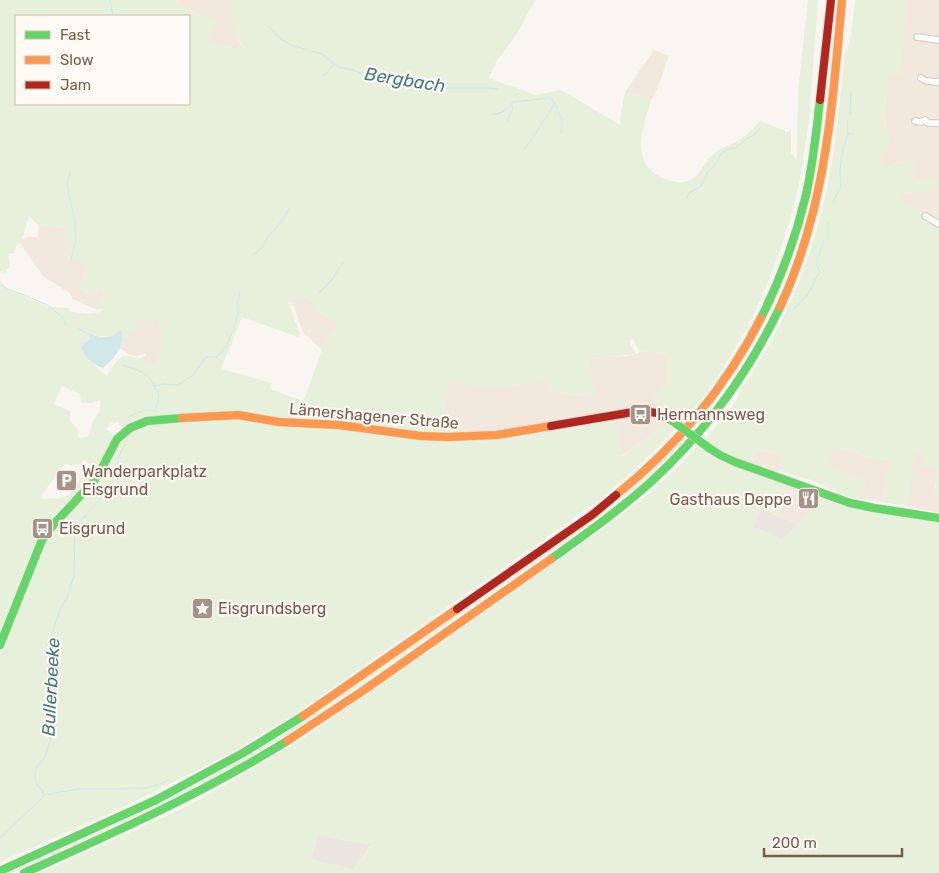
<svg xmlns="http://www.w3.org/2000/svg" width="939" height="873" font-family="Rubik,sans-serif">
<rect width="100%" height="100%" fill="#f9f5f0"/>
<g fill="#f2e8de">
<path d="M180,0H231L232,21L239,41L245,51L206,42L216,22L176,4Z"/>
<path d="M906,0H939V225L899,200L900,194L936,190L924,180L914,181L913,161L897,163L885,169L883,168L880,153L889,146L884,112L889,74L899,75Z"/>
<path d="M654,50L669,56L657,89L651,100L625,92Z"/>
<path d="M39,225L65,227L68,257L88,263L81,288L87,294L93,295L94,289L103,291L104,293L97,310L73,299L69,292L44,277L19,242L26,237H38Z"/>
<path d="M309,297L316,310L339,324L330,334L321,349L303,332L291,299Z"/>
<path d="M137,319L158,321L162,331L161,352L155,367L142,361L141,358L146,355L143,353L140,355L134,356L128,354L122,349L128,335V330Z"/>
<path d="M651,351L667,355L669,381L663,388L668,407L673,417L662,428L660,426L651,436L620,457L617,419L545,431L541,423L487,431L443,432L444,408L449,382L507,387L547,380L549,391L581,396L594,395L588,359L626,356L636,354L640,352Z"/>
<path d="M834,446L871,458L891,459L882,502L860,499L865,481L826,467Z"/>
<path d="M758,449L780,456L783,458V460L780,471H769L751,464L755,453Z"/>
<path d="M914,452H923L938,469L934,495L939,497V513L907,506Z"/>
<path d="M790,487L810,494L832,502L816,506L798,524L778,516L781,492L784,489Z"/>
</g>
<g fill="#ede5e0">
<path d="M760,509L798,524L782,539L753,527Z"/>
<path d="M318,836L371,844L353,870L311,859Z"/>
</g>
<g fill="#e7f0db" fill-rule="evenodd">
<path d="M0,0H180L176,4L216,22L207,42L245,51L234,30L231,14V0H535L517,34L496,62L489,78L535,95L561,90L620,125L621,112L625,92L651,100C643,128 629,161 662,178C669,181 681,184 688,181C699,178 704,163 711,156C718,148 731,146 741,139C748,134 754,127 760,121L788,132L791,128V153L796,160L797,156L798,92L808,0H818L809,121L799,185L793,209L782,245L768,282L747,329L711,387L683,423L673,417L668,407L654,402L652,395L663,388L669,381L667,355L651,351L640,352L633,339L629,341L636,354L588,359L595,395L581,396L549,391L547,380L507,387L485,388L449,382L444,408L442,434L309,421L304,416V400L321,352V349L330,334L339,324L316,310L309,297L291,299L293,306L288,302L300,334L298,337L242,317L221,369L272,383L270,389L300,400L298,416L294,420L232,411L146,417L139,419L124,427L119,426V422L111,423L106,429L116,436C106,449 101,464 92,477L54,515L43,530L0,631V282H2L9,291L25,296L48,307L69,308L70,312C82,313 96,317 105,308L97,310L104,293L103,291L94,289L93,295L87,294L81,288L88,263L68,258L65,227L38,225L29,216L22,240L16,246L15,253L8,254L10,267L7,269L6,273L0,271ZM16,16H189V104H16ZM137,320L158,321L157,330L162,331L161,352L155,367L142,361L141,358C136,358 133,357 128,356C118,355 111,369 107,376C101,372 79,352 83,345C85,342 88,341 90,339L89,335L108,337L115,335L123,336L119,349H122L129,335L128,330H136ZM62,386L80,394L81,403H91L100,400V410L94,419L88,437L79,438L77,428L69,420L71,412L54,404ZM84,460L90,464L69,495L61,498L43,499L40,497L65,464C74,465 78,467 84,460Z"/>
<path d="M855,0H906L899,76L889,75L884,112L889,146L880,153L883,168L885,169L897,163L913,161L914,181L924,180L926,178L935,177L937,190L901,194L899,200L927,214V216L939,225V500V497L934,496L938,469L922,466L923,453L915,452L907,506L882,502L891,459L871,458L834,446L827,467L865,481L860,499L846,496L814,481L780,471L783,460L780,456L758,449L755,453L751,464L720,450L704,440L718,424L721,423L738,398L739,393C749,378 758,363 767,348C785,318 799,284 810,251C832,188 838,120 845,53L850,42Z"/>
<path d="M230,419L280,426L334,428L428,441H455L489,440L523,436L617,419L621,457L651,436L660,426L662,428L667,423L675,429C650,456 626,478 598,501L325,693L298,712L234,751L202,768L117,810L0,862V654L45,541L49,534L92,488L97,489L101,485V475L124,435L135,428L146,425L156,423Z"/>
<path d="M686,437L687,438L652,474L608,511L562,544L296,729L228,770L165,803L11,873H6C56,851 107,830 156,805C208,780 257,751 305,720L611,507C638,485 662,462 686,437Z"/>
<path d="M699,444L720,460L791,487L784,489L781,492L778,516L760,509L753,527L782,539L816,506L832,502L876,512L939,522V873H40L186,807L235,779L299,741L606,527L647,495L680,465ZM318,836L370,844L371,845L353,870L311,859Z"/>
</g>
<path fill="#d0e8ea" d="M119,331H122C125,346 113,360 103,368C96,367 78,353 83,345C85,342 87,341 90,339L89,335L85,332C96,337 110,341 119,331Z"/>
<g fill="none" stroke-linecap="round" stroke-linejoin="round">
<g stroke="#d0e8ea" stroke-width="1">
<path d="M110,0L113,16"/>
<path d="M268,26L281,39L291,45L322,54L338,67L353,70L368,76L386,75L406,80L418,81L430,86L440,88H488L498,89"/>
<path d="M323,76C328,73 329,68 335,64"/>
<path d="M493,114C505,113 506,110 513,102L548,98L552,99L562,120L561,134"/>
<path d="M850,114L851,93"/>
<path d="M508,121C508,113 515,113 512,104"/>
<path d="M848,134H854"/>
<path d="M524,150L543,122L555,103"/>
<path d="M840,188L841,185L840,171L841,162L842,151L848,134L847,125L848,120"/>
<path d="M687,198L689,193L701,186L708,172L715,165L721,154L728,149L736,148L747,138L753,136L761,127"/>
<path d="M833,203L838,191"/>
<path d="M828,222V240"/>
<path d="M253,255L262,248L267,238L281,222L289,209"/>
<path d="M70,264L76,238L74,218L67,183L70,172"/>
<path d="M0,285L9,290L25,295L49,306L64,319L66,326H68"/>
<path d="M319,293L331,281L343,262"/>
<path d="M795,308C801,301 808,295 812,287C814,282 816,277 820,272L816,264L824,240"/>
<path d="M79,329L85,332"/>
<path d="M123,366C131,367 145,372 150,379C153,383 155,389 159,394L156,410H145L129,416V418"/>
<path d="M154,386L164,384L178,385L193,375L206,357H217C228,347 236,326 238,311C238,304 238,298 240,291"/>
<path d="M108,488L116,477L115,471L118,466V459L125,443L131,431"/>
<path d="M43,793V791L38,786L35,779L36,768L45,757L52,734L50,675L48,667L49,654L54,628L60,609L67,598L74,576L75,530L83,517H86V514L100,499"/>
<path d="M0,838L41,799L43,795L79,789H119L147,788L163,783L170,779"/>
</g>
<defs>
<g id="street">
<path d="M917,37L939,40"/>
<path d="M921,78L926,81L939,82"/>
<path d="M915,121L921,122L925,120L928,123H939"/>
<path d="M925,216L939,224"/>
</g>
<g id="fast">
<path d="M761,318C780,280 795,240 805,199C813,167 816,133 820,100"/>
<path d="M709,448L720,455L735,462L850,503L874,508L939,518"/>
<path d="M551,559C586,534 621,509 653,480C706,431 749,372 780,307"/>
<path d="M0,645L42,540L54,524L94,481L103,466L117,439L130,428L147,421L182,418"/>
<path d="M0,871L156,800L243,753L303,716"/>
<path d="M24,873C114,833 203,793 287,741"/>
</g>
<g id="slow">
<path d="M780,307C826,208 832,107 842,0"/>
<path d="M182,418L238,415L279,422L339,425L421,436L447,437L497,435L551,426"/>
<path d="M616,495C676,447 726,386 761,318"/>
<path d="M303,716L457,609"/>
<path d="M287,741L364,690L551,559"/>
</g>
<g id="jam">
<path d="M820,100L831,0"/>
<path d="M551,426L639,411L658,413L671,420"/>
<path d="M457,609L592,515L616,495"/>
</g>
</defs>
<use href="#street" stroke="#d7d1cb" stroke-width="8"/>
<use href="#fast" stroke="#d9d2cb" stroke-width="9"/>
<use href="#slow" stroke="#d9d2cb" stroke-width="9"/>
<use href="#jam" stroke="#d9d2cb" stroke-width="9"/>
<use href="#street" stroke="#fefefd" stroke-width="5.5"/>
<use href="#fast" stroke="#63d668" stroke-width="8"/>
<use href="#slow" stroke="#ff974d" stroke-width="8"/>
<use href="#jam" stroke="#b3261e" stroke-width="8"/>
<defs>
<path id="fast-bridge" d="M671,420L709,448"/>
</defs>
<use href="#fast-bridge" stroke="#d9d2cb" stroke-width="9" stroke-linecap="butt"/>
<use href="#fast-bridge" stroke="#63d668" stroke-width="8"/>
</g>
<defs>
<symbol id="bus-square" viewBox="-11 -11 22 22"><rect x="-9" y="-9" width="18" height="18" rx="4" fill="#a69286" stroke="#fffaf3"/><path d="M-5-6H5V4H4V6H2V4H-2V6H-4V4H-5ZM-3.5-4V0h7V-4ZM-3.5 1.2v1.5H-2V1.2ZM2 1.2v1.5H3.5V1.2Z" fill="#fff"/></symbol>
<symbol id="parking-square" viewBox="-11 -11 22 22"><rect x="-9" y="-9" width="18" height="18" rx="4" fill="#a69286" stroke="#fffaf3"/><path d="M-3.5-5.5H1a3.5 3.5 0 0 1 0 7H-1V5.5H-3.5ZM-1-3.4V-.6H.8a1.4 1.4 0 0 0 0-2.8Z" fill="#fff"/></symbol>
<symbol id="restaurant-square" viewBox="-11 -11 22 22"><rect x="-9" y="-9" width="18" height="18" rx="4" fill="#a69286" stroke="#fffaf3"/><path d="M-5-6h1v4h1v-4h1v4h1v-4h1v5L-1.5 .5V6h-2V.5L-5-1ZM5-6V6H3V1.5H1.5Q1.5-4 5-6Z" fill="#fff"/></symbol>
<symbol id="sight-square" viewBox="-11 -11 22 22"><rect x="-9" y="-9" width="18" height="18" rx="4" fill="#a69286" stroke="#fffaf3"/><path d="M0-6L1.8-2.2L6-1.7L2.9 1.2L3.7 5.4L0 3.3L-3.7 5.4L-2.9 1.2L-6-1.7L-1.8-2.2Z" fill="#fff"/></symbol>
</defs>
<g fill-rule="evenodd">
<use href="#bus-square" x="628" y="402" width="25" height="25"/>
<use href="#parking-square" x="54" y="468" width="25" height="25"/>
<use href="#restaurant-square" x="796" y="486" width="25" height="25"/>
<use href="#bus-square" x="30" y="516" width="25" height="25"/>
<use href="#sight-square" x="190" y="596" width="25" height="25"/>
</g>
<g text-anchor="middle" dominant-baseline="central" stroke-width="4.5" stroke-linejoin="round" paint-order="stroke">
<g font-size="16" fill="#7a5c4d" stroke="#fffaf3" text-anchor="start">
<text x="657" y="414">Hermannsweg</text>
<text x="82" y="471">Wanderparkplatz<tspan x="82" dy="18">Eisgrund</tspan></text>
<text x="792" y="499" text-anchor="end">Gasthaus Deppe</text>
<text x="59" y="528">Eisgrund</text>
<text x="218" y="608">Eisgrundsberg</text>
</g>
<g font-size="16" fill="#7a5c4d" stroke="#fffaf3">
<text transform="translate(374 416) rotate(5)">Lämershagener Straße</text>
</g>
<g font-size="18" font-style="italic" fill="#437c86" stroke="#fffaf3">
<text transform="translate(405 80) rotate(9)">Bergbach</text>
<text transform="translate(51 687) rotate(-87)">Bullerbeeke</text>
</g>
</g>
<rect x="15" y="15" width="175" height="90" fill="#fffaf3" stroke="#cabbb1"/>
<rect x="25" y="31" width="25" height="8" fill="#63d668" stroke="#cabbb1"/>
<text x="60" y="40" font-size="15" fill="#7a5c4d">Fast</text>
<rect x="25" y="56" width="25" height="8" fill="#ff974d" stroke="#cabbb1"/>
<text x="60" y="65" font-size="15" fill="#7a5c4d">Slow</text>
<rect x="25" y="81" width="25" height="8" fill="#b3261e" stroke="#cabbb1"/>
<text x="60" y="90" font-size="15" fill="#7a5c4d">Jam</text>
<path d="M764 848v8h138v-8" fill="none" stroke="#7a5c4d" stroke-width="2.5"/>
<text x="772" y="848" font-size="15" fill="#7a5c4d" stroke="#fffaf3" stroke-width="4" paint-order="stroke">200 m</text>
</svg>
